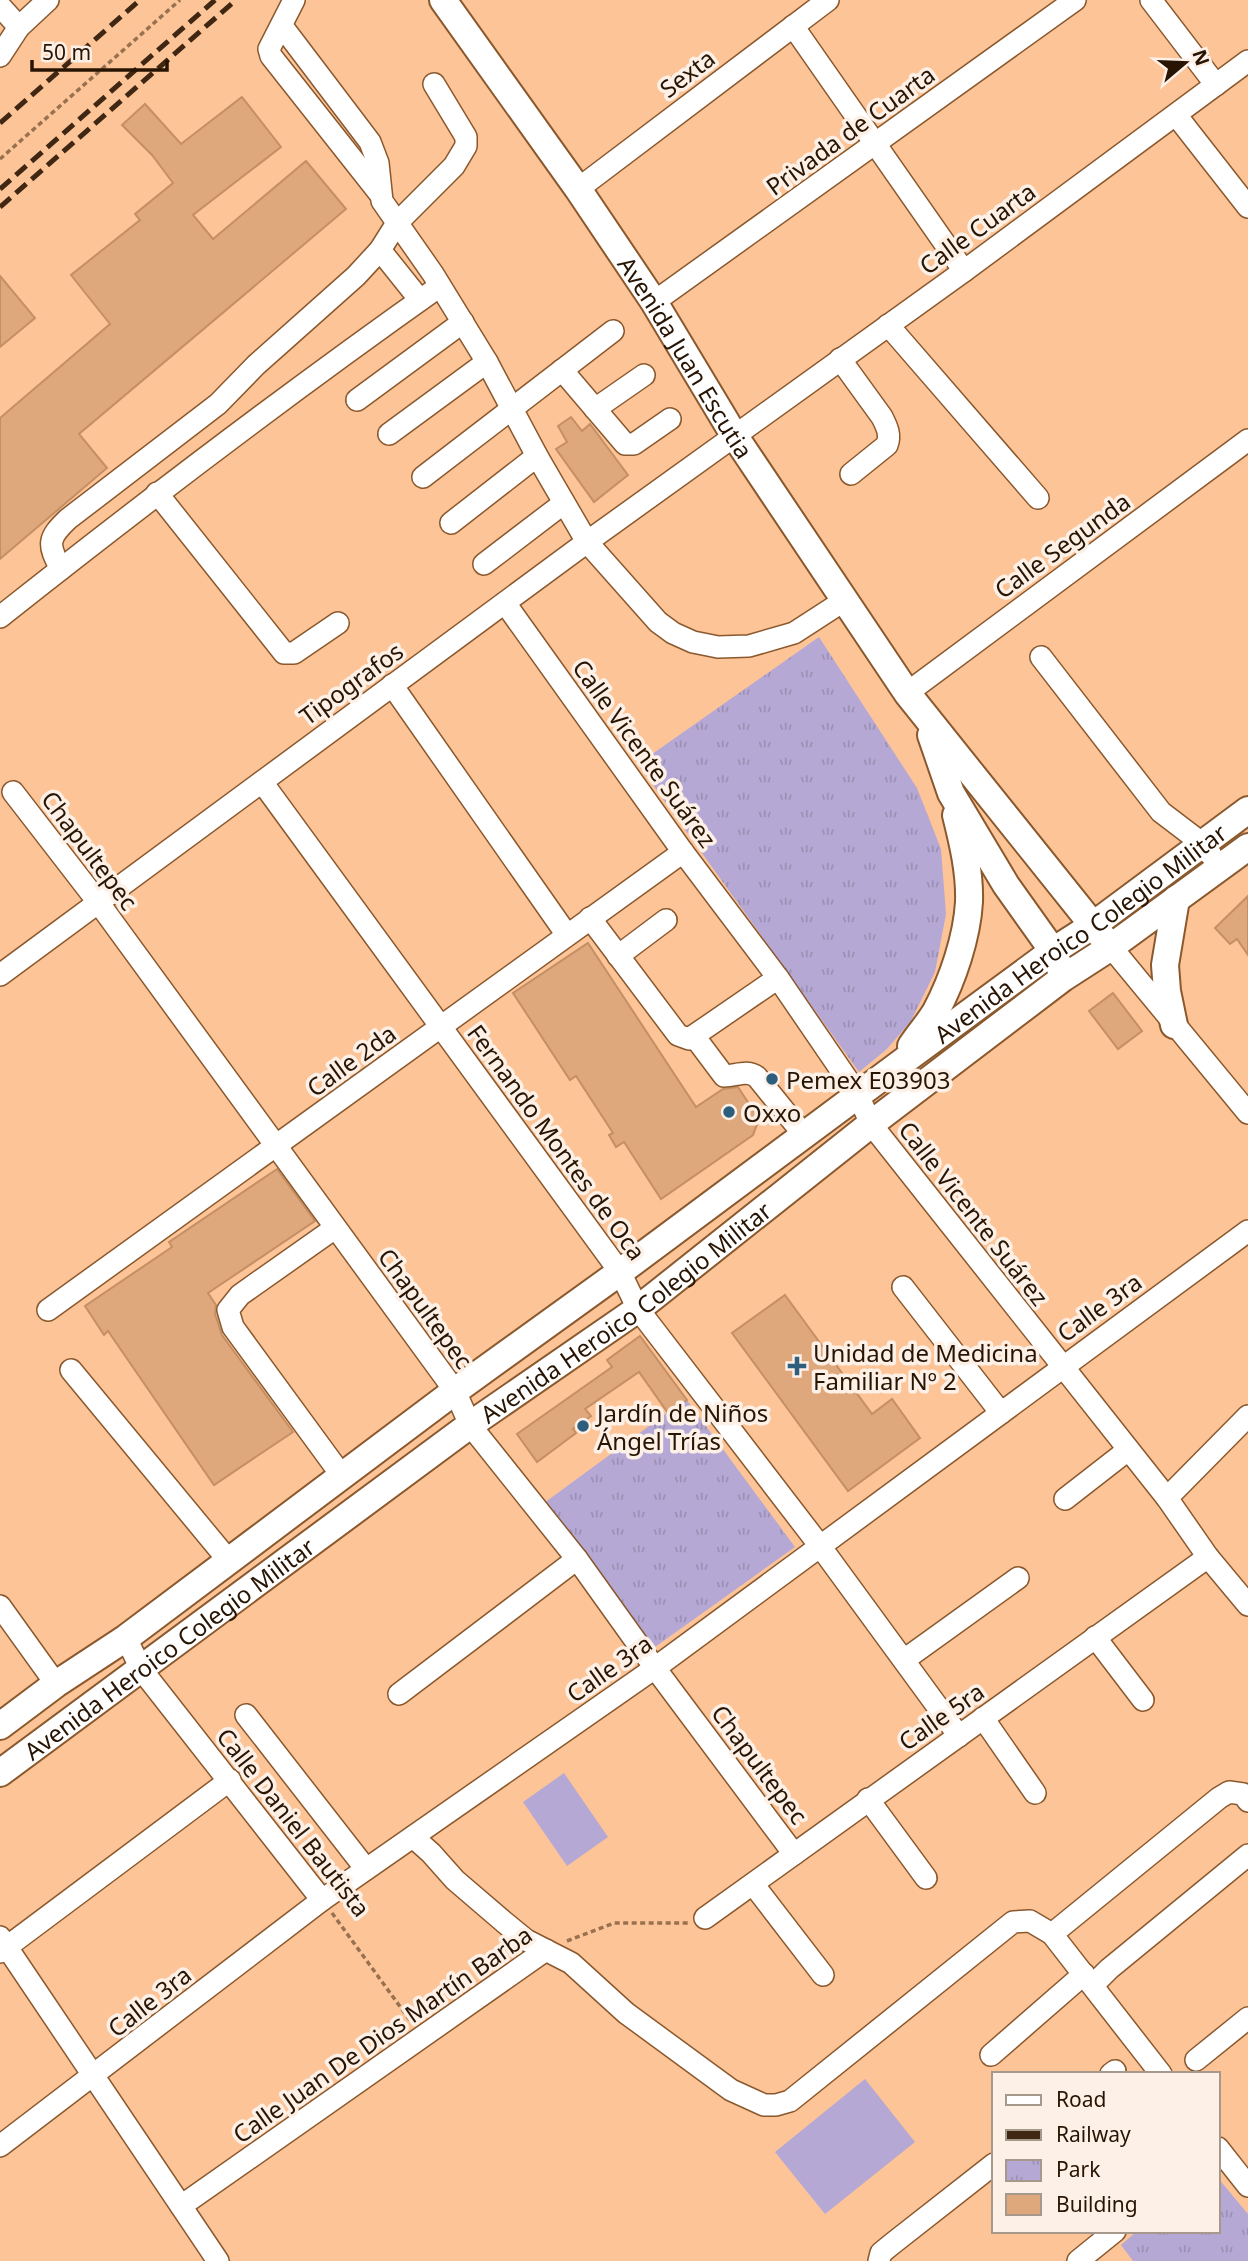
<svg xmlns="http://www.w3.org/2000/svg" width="1248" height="2261" font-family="'Noto Sans',sans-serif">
<defs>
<pattern id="park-tufts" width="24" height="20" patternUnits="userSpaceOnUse" patternTransform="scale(1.75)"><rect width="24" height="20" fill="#b6a8d5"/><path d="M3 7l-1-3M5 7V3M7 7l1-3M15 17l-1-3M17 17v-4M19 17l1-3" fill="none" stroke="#9c90b5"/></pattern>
</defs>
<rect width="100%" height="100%" fill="#fdc497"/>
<g fill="url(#park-tufts)">
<path d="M819,637L917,788L941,849L946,914L935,972L911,1021L887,1049L859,1072L638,764Z"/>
<path d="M686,1399L795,1547L648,1652L544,1503Z"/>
<path d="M1218,2178L1248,2214V2261H1133L1121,2245L1137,2231H1218Z"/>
</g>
<g fill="#b6a8d5">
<path d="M564,1773L608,1837L567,1866L523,1802Z"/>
<path d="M865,2079L915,2142L825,2214L775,2152Z"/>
</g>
<g fill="#dfa77c" stroke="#c58f64" stroke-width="2">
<path d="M242,97L281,147L193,215L213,239L306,161L346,209L79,434L107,468L0,559V418L110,324L71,275L140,220L135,214L173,183L152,155L122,125L145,104L181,144Z"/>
<path d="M0,276L35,318L0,347Z"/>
<path d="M571,417L582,431L590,424L628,475L594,502L556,449L567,442L558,426Z"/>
<path d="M1248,896V955L1237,939L1230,944L1215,928Z"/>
<path d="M588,943L696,1107L723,1089L738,1087L759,1119L753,1135L661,1199L624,1142L616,1147L609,1135L613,1133L576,1076L570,1080L513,993Z"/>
<path d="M1113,993L1142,1031L1118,1049L1089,1011Z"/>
<path d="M277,1169L315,1221L208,1293L216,1305L215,1314L222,1335L293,1432L214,1485L108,1331L104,1335L85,1306L172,1247L169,1242Z"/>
<path d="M785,1295L872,1414L892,1399L920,1438L848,1491L732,1333Z"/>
<path d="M640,1336L687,1400L668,1413L639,1372L585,1409L591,1416L573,1429L576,1433L537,1462L517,1434L612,1367L607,1360Z"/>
</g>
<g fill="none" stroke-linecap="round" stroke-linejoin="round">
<defs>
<g id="minor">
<path d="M294,0L269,49L271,56L380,194"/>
<path d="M1151,0L1216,85"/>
<path d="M0,6L19,27"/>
<path d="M282,26L370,142L378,163L382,201L433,274L487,362L537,456L587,542L658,622L673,633L693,642L718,647L749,646L794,633L845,600"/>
<path d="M793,26L964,271"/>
<path d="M0,56L19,27L48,0"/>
<path d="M1176,115L1248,207"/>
<path d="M578,189L828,0"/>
<path d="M380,250L420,300"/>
<path d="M654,302L1075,0"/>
<path d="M888,325L1038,498"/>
<path d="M840,359L882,417C887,427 891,435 887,445L851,474"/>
<path d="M562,370L625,444H634L670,419"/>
<path d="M357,400L463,322"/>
<path d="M595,409L644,375"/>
<path d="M389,434L487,362"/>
<path d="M423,477L613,331"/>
<path d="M157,493L284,653H294L338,623"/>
<path d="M451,523L537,456"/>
<path d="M484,564L564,503"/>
<path d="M61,569C47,544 48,538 68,519L218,404L256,365L356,276L380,250L397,223L454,166L466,146V137L434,84"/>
<path d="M505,603L683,852L778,978L858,1095L871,1124L1167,1498L1208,1557L1248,1605"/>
<path d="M0,617C144,503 290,392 440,286"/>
<path d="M1041,657L1161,812L1203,844L1211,855"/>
<path d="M392,685L567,935"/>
<path d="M907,693L1248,440"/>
<path d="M262,782L620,1272L638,1309L820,1546L959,1736"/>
<path d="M13,792L98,902L455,1391L470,1425L577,1559L655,1668L794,1854"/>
<path d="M590,918L678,1035L689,1039L778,978"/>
<path d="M1111,947L1248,1113"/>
<path d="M618,956L666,920"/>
<path d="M0,975L587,542L964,271L1248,61"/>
<path d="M694,1036L724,1076C736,1076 747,1069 757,1077L804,1135"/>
<path d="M335,1228L240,1295L228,1310L233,1327L342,1476"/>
<path d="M903,1287L1001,1413"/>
<path d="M48,1310L683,852"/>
<path d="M71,1370L229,1561"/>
<path d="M1167,1498L1248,1416"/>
<path d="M1065,1499L1128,1450"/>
<path d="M0,1606L56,1684"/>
<path d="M1095,1637L1143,1700"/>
<path d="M126,1638L141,1669L322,1900"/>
<path d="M904,1660L1018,1578"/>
<path d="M399,1694L577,1559"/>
<path d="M246,1715L366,1869"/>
<path d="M983,1718L1035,1793"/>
<path d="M868,1799L926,1878"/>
<path d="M413,1837L431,1853L455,1880L504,1922L526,1940L571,1963L626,2013L731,2090L764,2105H776L790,2101L1013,1922L1030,1921L1052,1934L1161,2074"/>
<path d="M753,1884L823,1975"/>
<path d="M705,1918L1208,1557"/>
<path d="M1052,1934L1219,1798L1229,1792L1243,1794L1248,1801"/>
<path d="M0,1937L218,2261"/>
<path d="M0,1952L230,1780"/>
<path d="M1093,1985L1109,1969L1248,1855"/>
<path d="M991,2055L1084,1974"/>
<path d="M1196,2060L1248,2018"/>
<path d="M1111,2074L1115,2071"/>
<path d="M0,2146L322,1900L655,1668L1248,1231"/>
<path d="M1218,2148L1248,2186"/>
<path d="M181,2206L546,1950"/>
<path d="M879,2261L881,2253L892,2244L994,2164"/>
<path d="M1078,2261L1115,2231"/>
</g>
<g id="major">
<path id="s1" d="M443,0L578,189L654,302L734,435L907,693L1104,939"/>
<path d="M931,735L951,793L1006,885L1053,951L1059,966"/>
<path d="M1174,1025L1167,991L1165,965L1176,899"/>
<path d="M911,1046C919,1034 929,1023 936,1011C953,979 967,937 969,902C970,873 963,843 956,815"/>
<path id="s2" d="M0,1726L56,1684L126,1638L455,1391L620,1272L901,1063L1053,951L1092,926L1248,810"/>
<path id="s3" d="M0,1773L470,1425L638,1309L871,1124L1063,978L1111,947L1248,847"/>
</g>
</defs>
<use href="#minor" stroke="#8a582d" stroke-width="24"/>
<use href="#major" stroke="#8a582d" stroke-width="30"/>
<g stroke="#987151" stroke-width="3.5" stroke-dasharray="5 3.5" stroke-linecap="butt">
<path d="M0,159L180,0"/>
<path d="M332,1913L412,2023"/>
<path d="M567,1941L614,1923H689"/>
</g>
<use href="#minor" stroke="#fff" stroke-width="21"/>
<use href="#major" stroke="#fff" stroke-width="26"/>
<g stroke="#3f2713" stroke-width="5" stroke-dasharray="14 7" stroke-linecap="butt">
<path d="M0,123L140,0"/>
<path d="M0,189L215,0"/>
<path d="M0,207L236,0"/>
</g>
</g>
<g fill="#2e5e7d" stroke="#fcf0e7" stroke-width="2.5">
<circle cx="772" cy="1079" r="7"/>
<circle cx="729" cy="1112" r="7"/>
<path d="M793.5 1355.5h7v7h7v7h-7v7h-7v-7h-7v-7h7z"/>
<circle cx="583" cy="1426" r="7"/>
</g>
<g text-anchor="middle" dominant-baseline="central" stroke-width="7" stroke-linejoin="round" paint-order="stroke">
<g font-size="24" fill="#281403" stroke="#fcf0e7">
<text transform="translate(687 73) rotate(-37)">Sexta</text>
<text transform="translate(850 130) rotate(-36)">Privada de Cuarta</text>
<text transform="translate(977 228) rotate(-36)">Calle Cuarta</text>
<text stroke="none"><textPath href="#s1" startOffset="432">Avenida Juan Escutia</textPath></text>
<text transform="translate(1062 545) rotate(-36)">Calle Segunda</text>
<text transform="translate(351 683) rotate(-36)">Tipografos</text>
<text transform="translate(645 753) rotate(54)">Calle Vicente Suárez</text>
<text transform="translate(90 850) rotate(53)">Chapultepec</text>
<text stroke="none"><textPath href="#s2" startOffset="1340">Avenida Heroico Colegio Militar</textPath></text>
<text transform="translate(351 1060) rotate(-36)">Calle 2da</text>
<text transform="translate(557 1142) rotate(54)">Fernando Montes de Oca</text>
<text transform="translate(974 1213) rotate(52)">Calle Vicente Suárez</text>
<text transform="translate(1099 1307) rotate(-36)">Calle 3ra</text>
<text transform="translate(426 1308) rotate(54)">Chapultepec</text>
<text stroke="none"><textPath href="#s3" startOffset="777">Avenida Heroico Colegio Militar</textPath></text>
<text stroke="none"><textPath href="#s3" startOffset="210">Avenida Heroico Colegio Militar</textPath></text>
<text transform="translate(609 1668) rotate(-35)">Calle 3ra</text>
<text transform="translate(941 1716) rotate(-35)">Calle 5ra</text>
<text transform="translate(760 1764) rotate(53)">Chapultepec</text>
<text transform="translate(294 1822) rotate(52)">Calle Daniel Bautista</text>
<text transform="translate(149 2001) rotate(-38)">Calle 3ra</text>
<text transform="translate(382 2034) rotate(-35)">Calle Juan De Dios Martín Barba</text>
</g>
<g font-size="24" fill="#281403" stroke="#fcf0e7" text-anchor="start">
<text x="786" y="1079">Pemex E03903</text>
<text x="743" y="1112">Oxxo</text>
<text x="813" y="1352">Unidad de Medicina<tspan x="813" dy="28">Familiar Nº 2</tspan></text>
<text x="597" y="1412">Jardín de Niños<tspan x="597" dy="28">Ángel Trías</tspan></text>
</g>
</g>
<rect x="992" y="2072" width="228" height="161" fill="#fcf0e7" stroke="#a7988c" stroke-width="2"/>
<rect x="1006" y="2095" width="35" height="10" fill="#ffffff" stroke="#a7988c" stroke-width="2"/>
<text x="1056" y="2107" font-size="21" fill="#281403">Road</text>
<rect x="1006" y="2130" width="35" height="10" fill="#3f2713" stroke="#a7988c" stroke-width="2"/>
<text x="1056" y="2142" font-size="21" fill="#281403">Railway</text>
<rect x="1006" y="2160" width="35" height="21" fill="url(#park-tufts)" stroke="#a7988c" stroke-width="2"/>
<text x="1056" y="2177" font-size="21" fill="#281403">Park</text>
<rect x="1006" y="2194" width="35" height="21" fill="#dfa77c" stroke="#a7988c" stroke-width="2"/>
<text x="1056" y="2212" font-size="21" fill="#281403">Building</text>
<g transform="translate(1185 63) rotate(71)" stroke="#fcf0e7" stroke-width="5" paint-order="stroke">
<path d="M0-5L12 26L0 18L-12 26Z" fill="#281403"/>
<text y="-10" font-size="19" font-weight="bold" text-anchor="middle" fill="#281403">N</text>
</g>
<path d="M32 60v10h135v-10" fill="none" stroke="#281403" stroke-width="3.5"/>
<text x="42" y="60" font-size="21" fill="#281403" stroke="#fcf0e7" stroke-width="5" paint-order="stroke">50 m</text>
</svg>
